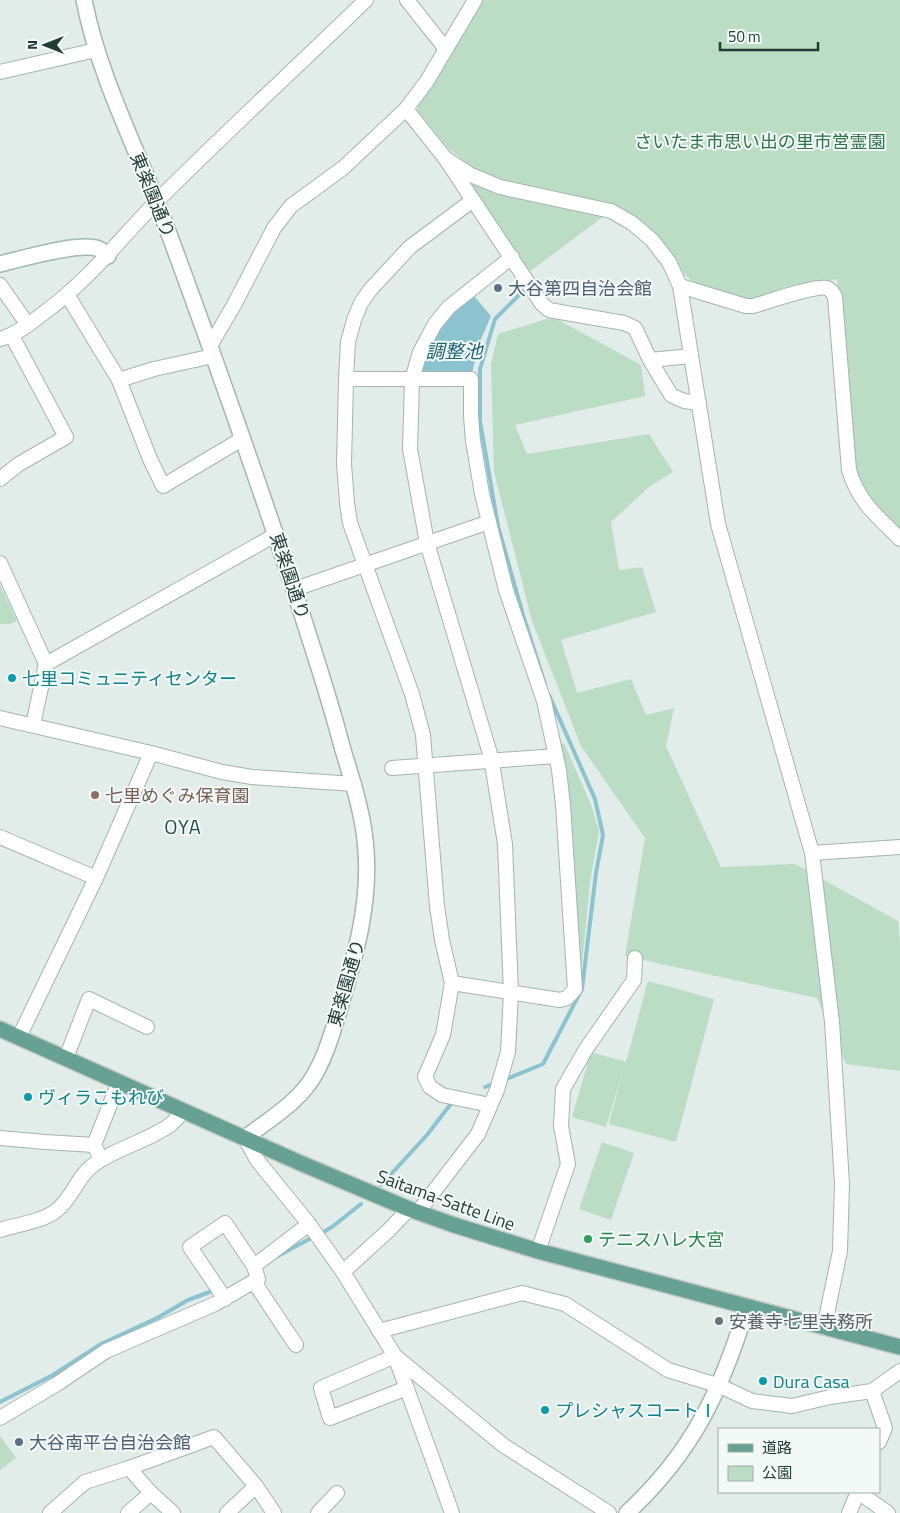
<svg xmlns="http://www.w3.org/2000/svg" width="900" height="1513" font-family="'Titillium Web','Noto Sans JP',sans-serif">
<rect width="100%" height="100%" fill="#e2ece8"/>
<g fill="#bbddc6">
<path d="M482,0H900V533L872,507L861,487L851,453L837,279L751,300L702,286L694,283L679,269L661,240L645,224L630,214L607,203L509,182L482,172L470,165L448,148L418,111V105L466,30Z"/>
<path d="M473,182L604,216L529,272L472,187Z"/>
<path d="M553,317L641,365L645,396L515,425L527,454L649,434L673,472L649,487L611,522L619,570L642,567L656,612L561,640L577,693L631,679L646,715L674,708L666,746L721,867L795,864L898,921L900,944V1071L846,1064L817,998L625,956L645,838L581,746L532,621L494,472L491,364L498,334Z"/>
<path d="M0,585L17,621L10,624H0Z"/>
<path d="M564,743L592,807L599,832L590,882L580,987L558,745Z"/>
<path d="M648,981L714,999L676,1142L609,1124L623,1070L606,1127L572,1117L591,1052L626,1062Z"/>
<path d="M602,1142L634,1153L611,1220L579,1209Z"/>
<path d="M0,1436L16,1458L0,1470Z"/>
</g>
<path fill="#8bc3d0" d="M473,295L491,316L479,344L472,373L423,374L419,370L431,342L451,314Z"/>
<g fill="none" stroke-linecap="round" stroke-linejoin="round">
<g stroke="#8bc3d0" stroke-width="4">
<path d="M525,289L495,319L480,369V421L498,526L523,615L545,684"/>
<path d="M504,1080L543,1064L582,989L596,873L603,835L595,799L549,695"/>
<path d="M485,1087L495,1083"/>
<path d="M381,1185L427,1135L453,1101"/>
<path d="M320,1234L332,1227L361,1204"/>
<path d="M276,1257L313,1237"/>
<path d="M0,1402L53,1375L101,1344L157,1318L188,1300L215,1290"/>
</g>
<defs>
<g id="street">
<path d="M407,0L445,48"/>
<path d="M0,72L96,50"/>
<path d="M406,109L445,158L542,304L549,310L624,323L635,328L650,360L671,395L684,401L699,403"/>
<path d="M445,158L471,175L500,187L611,211L632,223L652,240L669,262L680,286L718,524L812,853L832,1022L842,1184L840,1251L824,1328"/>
<path d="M473,200L410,247L370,290L361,303L354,320L348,342L346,379L344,464L347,503L350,523L412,694L423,735L437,906L442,940L452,983L443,1035L425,1077L430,1087L442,1095L490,1105"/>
<path d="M0,285L28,325"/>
<path d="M680,286L746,306H753C767,302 816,285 827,288C832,290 833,293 835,297L849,470C859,503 877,516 900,539"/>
<path d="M68,296L119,380L150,459L163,486L242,439"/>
<path d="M0,339C17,334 31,323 45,312C90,279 120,239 158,200C226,132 297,67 366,0"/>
<path d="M210,346L234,305L274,228L291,206L343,168L406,109L427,81L475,0"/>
<path d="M650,360L691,356"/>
<path d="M346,379H471V416L473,441L482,494L506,590L544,701L559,770L563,805L575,989L567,998L560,1000L452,983"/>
<path d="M119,380L154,369L213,356"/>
<path d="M0,479L19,464L66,437L12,336"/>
<path d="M0,563L46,664L33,725"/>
<path d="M295,589L489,522"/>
<path d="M46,664L277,534"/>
<path d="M0,718L151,753L222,772L252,777L354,784"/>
<path d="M392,768L556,756"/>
<path d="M0,837L96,878"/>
<path d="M812,853L900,847"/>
<path d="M19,1037L96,878L151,753"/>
<path d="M66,1058L89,999L147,1027"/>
<path d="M0,1138L45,1142L94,1145"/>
<path d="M245,1138L257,1160L309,1224L343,1272L395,1356L503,1445L609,1513"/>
<path d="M98,1153L94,1145L119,1082"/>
<path d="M418,1212L478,1134L497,1090L508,1052L511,993L505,844L491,757L427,543L410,449L412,380L420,352L435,324L449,307L512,257"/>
<path d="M0,1230C18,1224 42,1222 57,1210C76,1194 76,1175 99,1161C121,1147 149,1140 170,1125C175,1121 180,1115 184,1111"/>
<path d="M538,1251L568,1164L561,1126L563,1089L586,1049L634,980L635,958"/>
<path d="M343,1272L389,1230L409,1209"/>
<path d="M254,1282L296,1345"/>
<path d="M225,1299L190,1247L225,1223L254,1266"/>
<path d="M379,1331L522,1293L565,1304L668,1370L720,1386L752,1401L792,1406L830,1397L872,1391L900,1371"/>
<path d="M407,1388L330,1418L321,1388L395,1356L452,1513"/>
<path d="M872,1391L885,1428L879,1442"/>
<path d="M0,1418L57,1384L106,1351L215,1304L258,1279L254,1266L309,1224"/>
<path d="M129,1468L214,1437L256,1486"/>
<path d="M858,1492L888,1513"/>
<path d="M50,1513L85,1482L129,1468L151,1493L173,1513"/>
<path d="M128,1513L151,1493"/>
<path d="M227,1513L256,1486L274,1513"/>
<path d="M318,1513L337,1493"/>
<path d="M849,1513L858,1492"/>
</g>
<g id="secondary">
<path d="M84,0C98,71 130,135 157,202C187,281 215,360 243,440C267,509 291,579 313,649C324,683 334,716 343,750C353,783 364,816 366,851C370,906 355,956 340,1008C332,1033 325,1060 310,1082C294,1105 267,1121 245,1138"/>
<path d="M0,264C21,259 81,241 99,249C102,250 105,254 108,256"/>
<path d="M627,1513C693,1452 721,1391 747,1307"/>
</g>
<path id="primary" d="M0,1029L298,1162L409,1209L454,1225L538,1251L900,1347"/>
</defs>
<use href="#street" stroke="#a5b4af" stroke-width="16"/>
<use href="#secondary" stroke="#a1b8b0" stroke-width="18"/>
<use href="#primary" stroke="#c1c9c7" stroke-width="18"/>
<use href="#street" stroke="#fff" stroke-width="14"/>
<use href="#secondary" stroke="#fff" stroke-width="15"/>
<use href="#primary" stroke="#67a194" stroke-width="15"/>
</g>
<g fill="#5c6f8a" stroke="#f3f9f6" stroke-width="2">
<circle cx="498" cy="288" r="5"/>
<circle cx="19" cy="1442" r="5"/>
</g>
<g fill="#0f9aa8" stroke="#f3f9f6" stroke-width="2">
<circle cx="12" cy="678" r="5"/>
<circle cx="28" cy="1097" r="5"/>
<circle cx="763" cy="1381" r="5"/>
<circle cx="545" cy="1410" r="5"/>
</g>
<circle fill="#8d6e63" stroke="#f3f9f6" stroke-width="2" cx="95" cy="795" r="5"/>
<circle fill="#2e9e5b" stroke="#f3f9f6" stroke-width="2" cx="588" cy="1239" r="5"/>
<circle fill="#6b7280" stroke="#f3f9f6" stroke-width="2" cx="719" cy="1321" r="5"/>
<g text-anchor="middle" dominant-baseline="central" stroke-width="4" stroke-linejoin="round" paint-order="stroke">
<g font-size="18" fill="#2d734b" stroke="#f3f9f6">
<text x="760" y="141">さいたま市思い出の里市営霊園</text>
</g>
<g font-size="18" fill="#223d37" stroke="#f3f9f6">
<text transform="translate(153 195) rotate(68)">東楽園通り</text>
<text transform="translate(290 576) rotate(72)">東楽園通り</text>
<text transform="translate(346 983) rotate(-74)">東楽園通り</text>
<text transform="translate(446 1200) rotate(20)">Saitama-Satte Line</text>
</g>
<g font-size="18" fill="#4e5e75" stroke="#f3f9f6" text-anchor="start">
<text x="508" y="288">大谷第四自治会館</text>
<text x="29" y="1442">大谷南平台自治会館</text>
</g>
<g font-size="18" fill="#0d838f" stroke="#f3f9f6" text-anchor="start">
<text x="22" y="678">七里コミュニティセンター</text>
<text x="38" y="1097">ヴィラこもれび</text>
<text x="773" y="1381">Dura Casa</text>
<text x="555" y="1410">プレシャスコートⅠ</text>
</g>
<g font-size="18" fill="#785e54" stroke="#f3f9f6" text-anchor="start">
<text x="105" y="795">七里めぐみ保育園</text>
</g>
<g font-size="18" fill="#27864d" stroke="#f3f9f6" text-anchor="start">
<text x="598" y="1239">テニスハレ大宮</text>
</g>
<g font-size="18" fill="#5b616d" stroke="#f3f9f6" text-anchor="start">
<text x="729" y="1321">安養寺七里寺務所</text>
</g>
<g font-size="19" font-style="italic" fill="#1d6678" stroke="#f3f9f6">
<text x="454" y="350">調整池</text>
</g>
<g font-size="20" letter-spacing="1" fill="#1e4f45" stroke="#f3f9f6">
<text x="183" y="826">OYA</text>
</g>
</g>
<rect x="718" y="1428" width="162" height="65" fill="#f3f9f6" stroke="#9faeaa"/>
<rect x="728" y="1444" width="25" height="8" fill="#67a194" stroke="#9faeaa"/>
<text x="762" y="1453" font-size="15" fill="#223d37">道路</text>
<rect x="728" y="1466" width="25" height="15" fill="#bbddc6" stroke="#9faeaa"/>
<text x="762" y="1478" font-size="15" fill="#223d37">公園</text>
<g transform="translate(45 45) rotate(270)" stroke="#f3f9f6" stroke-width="4" paint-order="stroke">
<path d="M0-4L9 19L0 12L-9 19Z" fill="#223d37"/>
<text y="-8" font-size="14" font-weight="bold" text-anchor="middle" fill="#223d37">N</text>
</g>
<path d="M720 42v8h98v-8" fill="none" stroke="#223d37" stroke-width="2.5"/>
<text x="728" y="42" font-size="15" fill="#223d37" stroke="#f3f9f6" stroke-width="4" paint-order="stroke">50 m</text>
</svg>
